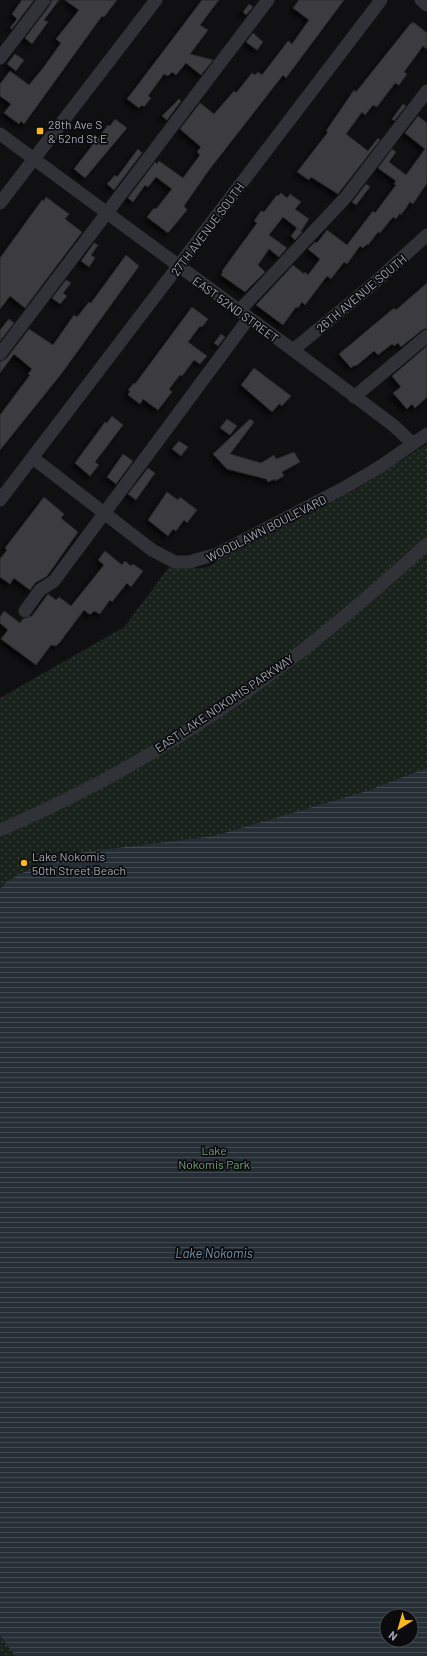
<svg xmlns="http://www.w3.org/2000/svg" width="427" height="1656" font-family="Barlow,sans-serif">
<defs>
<pattern id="park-dots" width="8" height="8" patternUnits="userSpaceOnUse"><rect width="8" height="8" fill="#1a221c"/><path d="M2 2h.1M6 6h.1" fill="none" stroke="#383f3b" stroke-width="1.8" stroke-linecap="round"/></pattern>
<pattern id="water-rules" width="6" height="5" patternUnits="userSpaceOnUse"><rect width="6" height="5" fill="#262e36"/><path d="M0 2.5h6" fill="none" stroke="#424951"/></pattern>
<filter id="shadow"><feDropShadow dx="-3.5" dy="3.5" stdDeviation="2" flood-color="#0009"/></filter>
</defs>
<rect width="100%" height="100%" fill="#101012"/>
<path fill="url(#park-dots)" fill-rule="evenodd" d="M427,444V1656H0V698L124,627L169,567L205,568L351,492ZM387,1616H411V1640H387Z"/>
<path fill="url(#water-rules)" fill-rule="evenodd" d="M427,768V1656H16L0,1636V889L6,882L20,874L62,855L214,836L367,791ZM387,1616H411V1640H387Z"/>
<g fill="#3a3b3f" stroke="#2a2a2e" filter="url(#shadow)">
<path d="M22,0H34L12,29L10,28L17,19L12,14Z"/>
<path d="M52,0H59L44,20L48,22L32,44L25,38L50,5Z"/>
<path d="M65,0H117L104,17L102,16L24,124L21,121L19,124L4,113L11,104L0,96V84L10,71L29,85L43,68L61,43L56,39L79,10Z"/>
<path d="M202,0H219L200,25L208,30L190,54L213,60L201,75L186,63L176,75L172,72L168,76L164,74L148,96L151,98L144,107L142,105L139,108L127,99Z"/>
<path d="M299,0H344L286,78L283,75L280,79L209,170L184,206L187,210L168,233L147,217L154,208L156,209L172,189L156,177L148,187L145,185L133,202L128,198L155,162L157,164L159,161L183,178L200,155L197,152L201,147L180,129L200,103L214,114L234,91L236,93L252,73L255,75L258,72L262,75L288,41L292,44L309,20L293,8Z"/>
<path d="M249,4L253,7L246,15L243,12Z"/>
<path d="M413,22L427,33V49L423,46L404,72L407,74L399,85L395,83L377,107L373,105L365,115L362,112L346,134L368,151L378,138L380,140L338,194L311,177L309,180L297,172L328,132L326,131L354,90L356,92L411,23L412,24Z"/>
<path d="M253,33L263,42L257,50L246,42Z"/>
<path d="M15,54L24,60L16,71L7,64Z"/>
<path d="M179,99L181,101L167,120L162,116Z"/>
<path d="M403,104L406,106L394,121L392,119Z"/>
<path d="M418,116L427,123V183L413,204L410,202L401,215L400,213L396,219L393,217L380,233L378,232L368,245L367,244L363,248L360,246L347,264L344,262L331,279L327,276L305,305L302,302L298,308L296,307L283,325L256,305L293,265L304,274L305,272L308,275L320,259L308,249L315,242L317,243L327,230L347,245L373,211L375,213L396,185L394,184L396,181L378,168L392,149L396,152L389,162L406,175L425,149L405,133Z"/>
<path d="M115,119L127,128L85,178L74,169L108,125L110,126Z"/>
<path d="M138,149L142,153L114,190L107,184L115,175L117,177Z"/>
<path d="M366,184L370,187L356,205L352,202Z"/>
<path d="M281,193L287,198L290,194L301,202L295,209L309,219L301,231L298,228L302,232L295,240L291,236L297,228L283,217L269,235L287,248L279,257L269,249L258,265L265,272L245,292L221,275L223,272L222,271L257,223L254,221L261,211L264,212L277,195L278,196Z"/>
<path d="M46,197L69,214L65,219L82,232L25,308L10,296L0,309V258L42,200L44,201Z"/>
<path d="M94,243L98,245L91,255L95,258L89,267L81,261Z"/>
<path d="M126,255L139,266L62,373L0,450V415L30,375L28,374L32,369L14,354L0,373V362L6,359L29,329L53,345L74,315L77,317L89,302L91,303Z"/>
<path d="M66,280L71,283L63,293L67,296L60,304L52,298Z"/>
<path d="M427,283V328L422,330L401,347L398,343L394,346L392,344L378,355L374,351L356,366L355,365L351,368L339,354L394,308L396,310Z"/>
<path d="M192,307L208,319L202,327L200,326L188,342L207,356L200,364L194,360L182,376L180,375L169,389L172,392L158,410L143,399L140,404L128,395L130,391L128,390L134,383L135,384Z"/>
<path d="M9,319L14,323L0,341V330Z"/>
<path d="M221,334L225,337L218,346L214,343Z"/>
<path d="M427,346V397L415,408L412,404L407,409L393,393L401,387L392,376Z"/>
<path d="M254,368L291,396L282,406L279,404L272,412L241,385Z"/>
<path d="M112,416L123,425L95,462L99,465L90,476L75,463L105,422L107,423Z"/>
<path d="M227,419L237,426L230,435L220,428Z"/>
<path d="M250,419L254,422L230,454L261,463L274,455L276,459L294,452L300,462L282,472L284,476L275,481V479L268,482L266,479L227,469L213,454Z"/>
<path d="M179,441L188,447L181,456L172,449Z"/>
<path d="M123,454L133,461L116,484L107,477Z"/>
<path d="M148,468L155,473L136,500L128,494Z"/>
<path d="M167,492L178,500L180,497L197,510L187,523L184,520L176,531L173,529L168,536L148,520Z"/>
<path d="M44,497L64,514L61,518L78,532L47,576L35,583L30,590L14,578L10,584L0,577V559L7,550L5,548Z"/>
<path d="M105,551L122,565L125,561L131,566L133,564L143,571L131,587L127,583L112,602L110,600L100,614L94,611L91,614H89L84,610L60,642L56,646L51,645L36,665L1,639L8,630L0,623V617L4,611L20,623L23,619L32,616L48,594L56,600L59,597L71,606L104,565L98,560Z"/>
</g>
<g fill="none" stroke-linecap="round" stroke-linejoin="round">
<g stroke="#313237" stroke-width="13">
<path d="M421,0L427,5"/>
<path d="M0,58L44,0"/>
<path d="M0,134L293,350L393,425L413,444"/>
<path d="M0,203L156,0"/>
<path d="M239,311L346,197L427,91"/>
<path d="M293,350L373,284L427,235"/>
<path d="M0,354L268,0"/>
<path d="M354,397L427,336"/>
<path d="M33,458L152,550L175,562H189L217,554L342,489L381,466L427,434"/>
<path d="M0,500L381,0"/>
<path d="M25,611L40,590L54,581L249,318"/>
<path d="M0,830C108,784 210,722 303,650C346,616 387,580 427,544"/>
</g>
</g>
<g fill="#fab720" stroke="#0b0b0d" stroke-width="1.5">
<rect x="36" y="127" width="8" height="8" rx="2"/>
<circle cx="24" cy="863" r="4"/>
</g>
<g text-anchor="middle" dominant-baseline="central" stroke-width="3.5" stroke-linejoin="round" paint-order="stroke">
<g font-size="12" fill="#a1a6b3" stroke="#0b0b0d" text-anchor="start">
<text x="48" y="124">28th Ave S<tspan x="48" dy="14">&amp; 52nd St E</tspan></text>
<text x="32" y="856">Lake Nokomis<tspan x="32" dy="14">50th Street Beach</tspan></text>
</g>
<g font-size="12" fill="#a1a6b3" stroke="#0b0b0d">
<text transform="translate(207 229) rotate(-53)">27TH AVENUE SOUTH</text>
<text transform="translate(361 293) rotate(-40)">26TH AVENUE SOUTH</text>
<text transform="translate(236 309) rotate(36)">EAST 52ND STREET</text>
<text transform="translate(266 528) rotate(-27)">WOODLAWN BOULEVARD</text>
<text transform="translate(224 703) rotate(-34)">EAST LAKE NOKOMIS PARKWAY</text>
</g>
<g font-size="12" fill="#76a07a" stroke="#0b0b0d">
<text x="214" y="1150">Lake<tspan x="214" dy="14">Nokomis Park</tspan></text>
</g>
<g font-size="13" font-style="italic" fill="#7593b1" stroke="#0b0b0d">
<text x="214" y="1253">Lake Nokomis</text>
</g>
</g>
<g transform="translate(399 1628) rotate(217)"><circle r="19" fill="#0b0b0d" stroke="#47494f"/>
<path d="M0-3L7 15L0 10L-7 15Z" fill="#fab720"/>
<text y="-6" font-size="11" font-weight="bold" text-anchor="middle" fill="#a1a6b3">N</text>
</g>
</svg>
